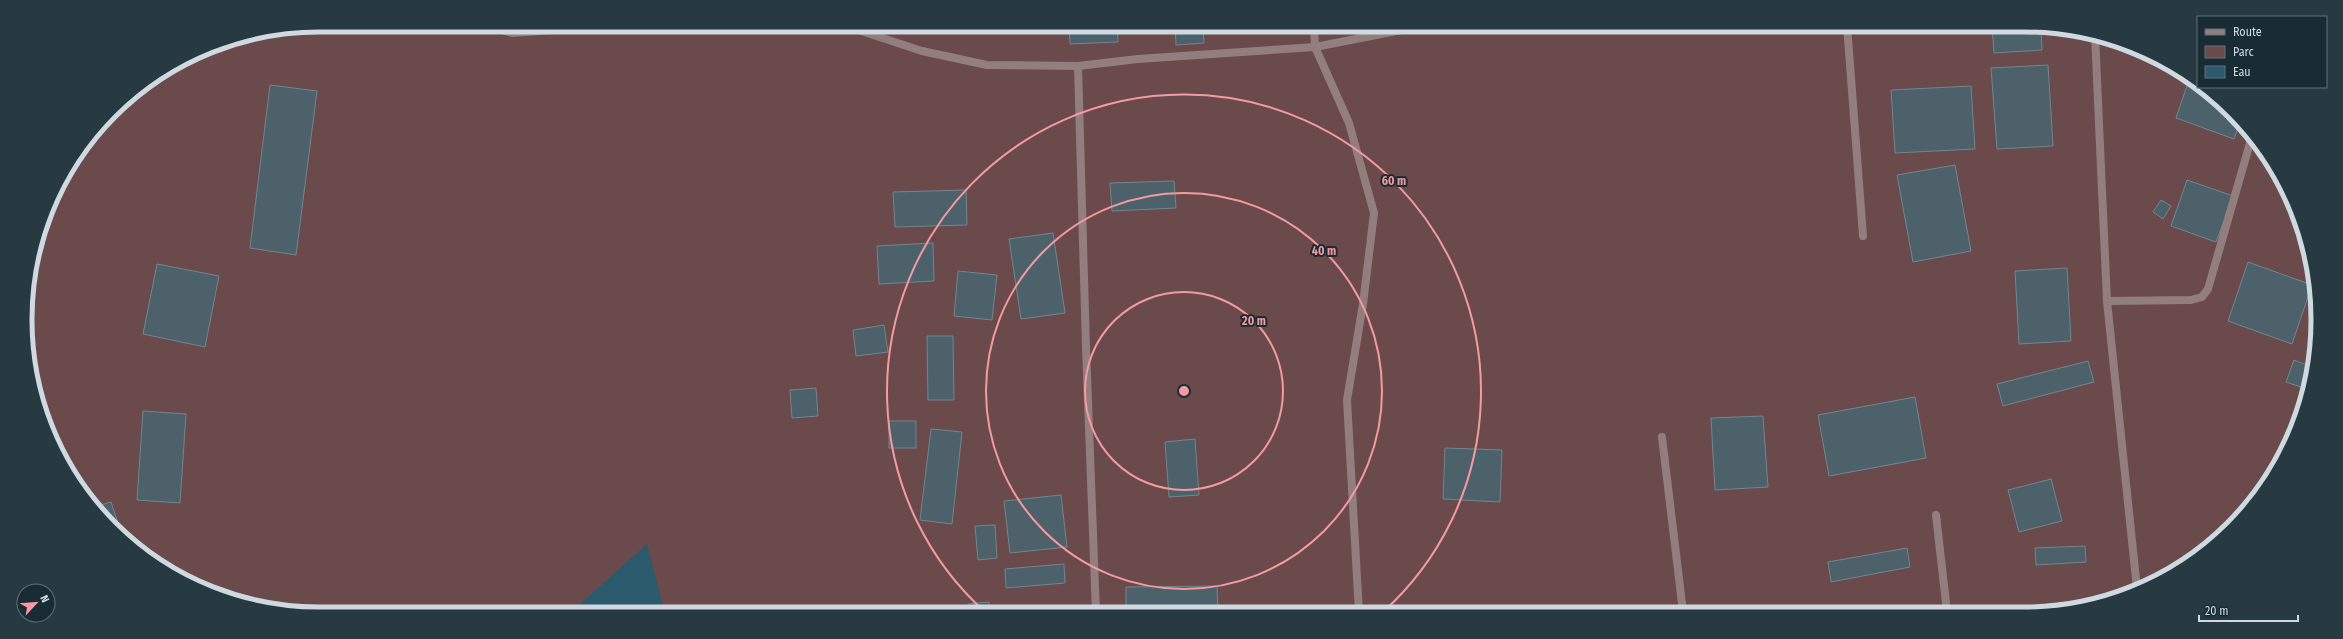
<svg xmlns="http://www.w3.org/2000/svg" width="2343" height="639" font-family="'Fira Sans Condensed',sans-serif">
<rect width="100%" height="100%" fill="#23363f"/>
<path fill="#6a4a4b" d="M320,25H2023C2042,27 2063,27 2082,31C2122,40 2166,57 2198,84V87H2202L2232,111L2268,156L2295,207L2312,262L2318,319L2312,377L2279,467L2232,528L2154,584L2062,612L320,614L262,608L172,574L125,541L86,499L55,450L35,396L26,300L35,243L55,189L86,140L125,98L207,47L262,31Z"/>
<path fill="#2b5a6d" d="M647,544L665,614H569Z"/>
<g fill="#4d616b" stroke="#718690">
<path d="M972,25H1016L972,29Z"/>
<path d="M1069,25H1117L1118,42L1070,44Z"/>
<path d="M1175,25H1203L1204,43L1176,45Z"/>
<path d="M1992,25L2041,27L2042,50L1994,53Z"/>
<path d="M2048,65L2053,146L1997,149L1991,68Z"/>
<path d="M2190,77L2198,84V87H2202L2232,111L2240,122L2234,139L2176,118Z"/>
<path d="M270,85L317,91L296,255L250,248Z"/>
<path d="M1971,86L1975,149L1895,153L1891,90Z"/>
<path d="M1955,165L1971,251L1913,262L1897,175Z"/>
<path d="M2187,180L2233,196L2216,242L2171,226Z"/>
<path d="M1174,181L1176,208L1112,211L1110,183Z"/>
<path d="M966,190L967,225L895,227L893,192Z"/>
<path d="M2161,200L2171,206L2163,219L2153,212Z"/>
<path d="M1053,233L1065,313L1021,319L1009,239Z"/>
<path d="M933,243L934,281L879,284L877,246Z"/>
<path d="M2248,262L2312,285L2292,344L2228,321Z"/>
<path d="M157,264L219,276L205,347L143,334Z"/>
<path d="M2067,268L2071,341L2019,344L2015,271Z"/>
<path d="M958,271L997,275L992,320L954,316Z"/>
<path d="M884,325L888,352L856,356L853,330Z"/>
<path d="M927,336H953L954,400H928Z"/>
<path d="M2294,360L2312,367L2304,388L2286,382Z"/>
<path d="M2088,361L2094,382L2003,406L1997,384Z"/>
<path d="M816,388L818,416L792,418L790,390Z"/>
<path d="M1915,397L1926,458L1829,476L1818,415Z"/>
<path d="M143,411L186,414L180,503L137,500Z"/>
<path d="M1763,416L1768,487L1715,490L1711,418Z"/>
<rect x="889" y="421" width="27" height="27"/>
<path d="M931,429L962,432L952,524L920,520Z"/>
<path d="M1195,439L1199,495L1169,497L1165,442Z"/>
<path d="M1445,448L1502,450L1500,502L1443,499Z"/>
<path d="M2051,479L2062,521L2019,532L2008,490Z"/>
<path d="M1061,495L1067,547L1010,553L1004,501Z"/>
<path d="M111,502L122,535L120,536L94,507Z"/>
<path d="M995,525L997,558L978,560L975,526Z"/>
<path d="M2085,546L2086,562L2036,565L2035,548Z"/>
<path d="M1907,548L1910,567L1831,582L1828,562Z"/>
<path d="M1064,564L1065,583L1006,588L1005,569Z"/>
<path d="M1217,586L1218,613H1126V587Z"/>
<path d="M989,602L990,613H968V604Z"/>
</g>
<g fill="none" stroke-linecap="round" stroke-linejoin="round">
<g stroke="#937e7e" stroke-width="8">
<path d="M484,25L512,33L568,29L582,25"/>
<path d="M843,25L922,51L987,65L1078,66L1138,59L1315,47L1427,25"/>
<path d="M1314,25L1315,47L1349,123L1374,213L1363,304L1347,400L1359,613"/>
<path d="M1847,25L1863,236"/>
<path d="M2095,35L2107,301L2137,589"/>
<path d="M1078,66L1086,348L1096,613"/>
<path d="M2107,301L2191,300L2202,297L2208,289L2252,136"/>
<path d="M1662,437L1683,612"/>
<path d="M1936,515L1947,612"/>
</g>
</g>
<g fill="none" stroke="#f49aa0" stroke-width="2">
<circle cx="1184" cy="391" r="99"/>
<circle cx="1184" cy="391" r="198"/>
<path d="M985 612A297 297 0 1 1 1383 612"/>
</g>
<path d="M0 0H2343V639H0ZM319 32H2024A287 287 0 0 1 2311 319V320A287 287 0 0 1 2024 607H319A287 287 0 0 1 32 320V319A287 287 0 0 1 319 32Z" fill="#273a42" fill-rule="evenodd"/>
<path fill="none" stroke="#cedadf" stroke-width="5" d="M319 32H2024A287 287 0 0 1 2311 319V320A287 287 0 0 1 2024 607H319A287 287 0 0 1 32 320V319A287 287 0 0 1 319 32Z"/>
<circle cx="1184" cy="391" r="6" fill="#f49aa0" stroke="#192c34" stroke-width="2"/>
<g font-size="12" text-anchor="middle" font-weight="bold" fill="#f49aa0" stroke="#192c34" stroke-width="4" stroke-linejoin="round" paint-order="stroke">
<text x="1394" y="185">60 m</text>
<text x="1324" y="255">40 m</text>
<text x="1254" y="325">20 m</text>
</g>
<rect x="2197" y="16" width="130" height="72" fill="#192c34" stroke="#617278"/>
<rect x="2205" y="29" width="20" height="6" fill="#937e7e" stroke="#617278"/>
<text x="2233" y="36" font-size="12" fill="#cedadf">Route</text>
<rect x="2205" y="46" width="20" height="12" fill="#6a4a4b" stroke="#617278"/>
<text x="2233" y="56" font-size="12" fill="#cedadf">Parc</text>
<rect x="2205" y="66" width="20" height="12" fill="#2b5a6d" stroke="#617278"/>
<text x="2233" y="76" font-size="12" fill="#cedadf">Eau</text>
<g transform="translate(36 603) rotate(64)"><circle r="19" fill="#192c34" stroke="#617278"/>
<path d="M0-3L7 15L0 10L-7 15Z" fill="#f49aa0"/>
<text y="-6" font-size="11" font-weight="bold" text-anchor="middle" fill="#cedadf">N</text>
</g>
<path d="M2199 615v6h99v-6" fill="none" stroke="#cedadf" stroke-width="2"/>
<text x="2205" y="615" font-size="12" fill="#cedadf" stroke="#192c34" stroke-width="3" paint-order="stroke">20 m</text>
</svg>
